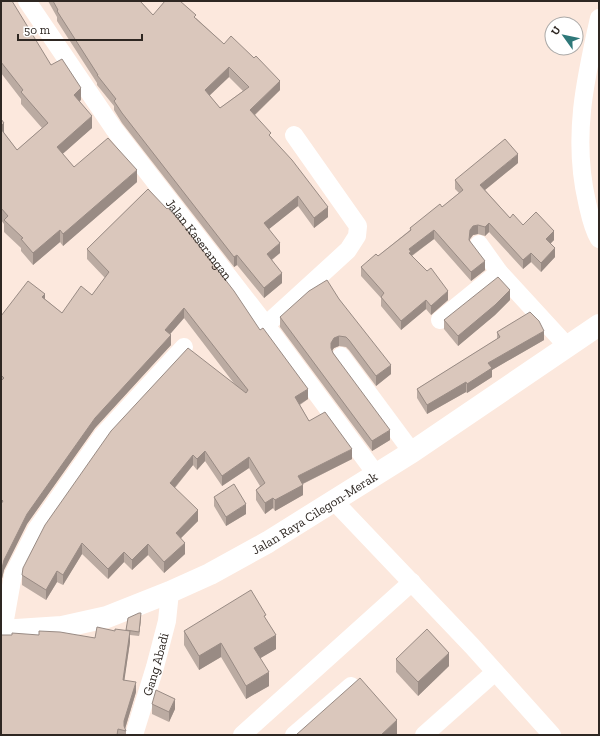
<svg xmlns="http://www.w3.org/2000/svg" width="600" height="736" font-family="'Zilla Slab',serif">
<rect width="100%" height="100%" fill="#fce8dd"/>
<g fill="none" stroke-linecap="round" stroke-linejoin="round">
<g stroke="#fff" stroke-width="18">
<path id="s1" d="M27,1L114,129L266,325L376,474"/>
<path d="M599,18C585,80 572,138 587,202C590,215 592,227 599,239"/>
<path d="M479,244L499,272L568,347"/>
<path d="M440,320L499,272"/>
<path d="M266,325L348,250L357,236L358,226L294,135"/>
<path d="M341,356L412,452"/>
<path d="M333,500L472,646L552,735"/>
<path d="M3,631L13,575L36,530L103,435L184,347"/>
<path id="s2" d="M134,735L155,667L167,621L170,592"/>
<path d="M242,735L412,582"/>
<path d="M294,735L351,686"/>
<path d="M424,735L495,672"/>
</g>
<path stroke="#fff" stroke-width="22" id="s3" d="M1,631L62,627L107,617L170,592L210,574L268,542L412,452L599,325"/>
</g>
<g fill="#bbaba2" fill-rule="evenodd">
<path d="M1,1L51,65L81,100L79,101L92,128L62,154L74,167L137,182L63,246L60,242L33,265L21,251V248L4,232V224L1,220V119L4,133L17,150L42,128L21,104V99L1,73Z"/>
<path d="M48,1H140L153,15L196,18L224,44L280,90L255,115L328,217L314,228L298,206L269,229L280,253L272,260L282,283L264,298L237,265L234,267L122,123L114,110V106L97,85V83L57,21V17ZM229,77L243,91L220,108L209,95Z"/>
<path d="M518,163L485,190L510,218L554,240L550,244L555,257L541,272L531,262L523,269L489,232L485,236L478,234L473,235L470,239V241L485,270L471,281L434,239L412,256L448,300L431,315L426,309L401,330L381,306V298L361,276V267L378,256L410,230V228L442,207L459,193L455,189V180Z"/>
<path d="M148,189L308,399L300,405L309,421L352,459L303,484V495L275,511L273,508L265,514L256,500V490L260,486L249,468L222,486L205,461L197,470L193,465L175,488L198,521L181,538L185,554L164,573L148,555L132,570L124,562L108,579L82,554L63,585L57,582L46,600L22,585V575L236,386L184,318L170,334L171,345L95,428L27,524L4,570L1,583V315V316L45,299L62,313L92,295L105,278L87,259V249Z"/>
<path d="M339,299L391,374L376,386L349,350L346,347L339,346L334,348L332,351L390,440L372,451L280,327V317Z"/>
<path d="M510,300L495,315L458,346L444,329V320Z"/>
<path d="M497,332L544,340L492,370V377L467,393L466,392L427,414L417,398V389L497,339Z"/>
<path d="M214,497L246,514L226,526L214,506Z"/>
<path d="M128,618H141L139,636L130,635V642L124,680L136,692L125,729L126,731V735H1L12,635H39L95,638L115,631H126Z"/>
<path d="M266,620L276,649L260,658L269,686L246,699L221,657L199,670L184,645V631Z"/>
<path d="M396,659L449,666L418,696L396,672Z"/>
<path d="M152,704L175,709L169,722L152,714Z"/>
</g>
<g fill="#998b84">
<path d="M229,67V77L205,100V90Z"/>
<path d="M280,81V90L250,119V110Z"/>
<path d="M81,88V100L74,106V95Z"/>
<path d="M92,116V128L57,159V147Z"/>
<path d="M4,123V135L1,137V126Z"/>
<path d="M518,154V163L480,194V185Z"/>
<path d="M137,170V182L63,246V234Z"/>
<path d="M298,196V206L264,233V223Z"/>
<path d="M328,207V217L314,228V218Z"/>
<path d="M489,223V232L485,236V227Z"/>
<path d="M478,225V234L473,235L470,239L469,249L470,230L473,226Z"/>
<path d="M60,230V242L33,265V253Z"/>
<path d="M434,230V239L411,256L409,262V249Z"/>
<path d="M554,231V240L546,248V239Z"/>
<path d="M280,243V253L267,263V254Z"/>
<path d="M555,248V257L541,272V263Z"/>
<path d="M531,253V262L523,269V260Z"/>
<path d="M237,255V265L234,267V257Z"/>
<path d="M485,261V270L471,281V272Z"/>
<path d="M282,273V283L264,298V288Z"/>
<path d="M510,290V300L495,315L458,346V336Z"/>
<path d="M448,291V300L431,315V306Z"/>
<path d="M45,294V304L42,297Z"/>
<path d="M426,300V309L401,330V321Z"/>
<path d="M184,308V318L165,340V330Z"/>
<path d="M544,331V340L492,370V377L467,393V384L488,363Z"/>
<path d="M171,335V345L95,428L27,524L4,570L1,583V572L4,560L27,514L95,418Z"/>
<path d="M339,336V346L334,348L331,352V343L334,338Z"/>
<path d="M391,365V374L376,386V376Z"/>
<path d="M466,382V392L427,414V405Z"/>
<path d="M308,389V399L295,407V397Z"/>
<path d="M390,430V440L372,451V441Z"/>
<path d="M352,449V459L298,486V476Z"/>
<path d="M205,451V461L197,470V459Z"/>
<path d="M193,455V465L170,493V483Z"/>
<path d="M249,457V468L222,486V476Z"/>
<path d="M303,485V495L275,511V500Z"/>
<path d="M273,498V508L265,514V503Z"/>
<path d="M246,504V514L226,526V517Z"/>
<path d="M198,510V521L176,543V533Z"/>
<path d="M82,543V554L63,585V575Z"/>
<path d="M185,543V554L164,573V562Z"/>
<path d="M148,544V555L132,570V560Z"/>
<path d="M124,552V562L108,579V569Z"/>
<path d="M57,571V582L46,600V590Z"/>
<path d="M141,613V618L139,636V632Z"/>
<path d="M130,631V642L123,690V680Z"/>
<path d="M276,635V649L254,662V648Z"/>
<path d="M221,643V657L199,670V656Z"/>
<path d="M449,653V666L418,696V682Z"/>
<path d="M269,672V686L246,699V686Z"/>
<path d="M136,682V692L124,732V721Z"/>
<path d="M175,699V709L169,722V712Z"/>
<path d="M397,720V735H381Z"/>
</g>
<g fill="#dac7bc" stroke="#998b84" fill-rule="evenodd">
<path d="M1,1H12L51,65L62,59L81,88L74,95L92,116L57,147L74,167L108,138L137,170L63,234L60,230L33,253L21,239L23,238L4,220L8,216L1,208V129L17,150L48,123L21,92L23,90L1,62Z"/>
<path d="M53,1H140L153,15L165,1H180L196,15L194,17L224,44L231,36L254,58L256,56L280,81L250,110L271,133L269,135L292,160L328,207L314,218L298,196L264,223L280,243L267,254L282,273L264,288L237,255L234,257L122,113L114,101L116,99L97,75H98L57,11L58,10ZM229,67L249,87L220,108L205,90Z"/>
<path d="M1,119L4,123L1,126Z"/>
<path d="M505,139L518,154L480,185L510,218L513,214L523,225L536,212L554,231L546,239L555,248L541,263L531,253L523,260L489,223L485,227L478,225L473,226L470,230L469,240L485,261L471,272L434,230L409,249L411,252L409,253L427,271L431,268L448,291L431,306L426,300L401,321L381,297L384,293L361,267L376,254L378,256L411,230L410,228L440,204L442,207L463,190L455,180Z"/>
<path d="M148,189L167,209L168,208L181,222L234,291L260,330L263,328L308,389L295,397L309,421L325,412L352,449L298,476L303,485L275,500L273,498L265,503L256,490L265,483L249,457L222,476L205,451L197,459L193,455L170,483L198,510L176,533L185,543L164,562L148,544L132,560L124,552L108,569L82,543L63,575L57,571L46,590L22,575L23,568L45,525L111,431L188,348L246,393L248,390L184,308L165,330L171,335L95,418L27,514L4,560L1,572V504L3,501L1,499V381L4,378L1,375V315V316L28,281L45,294L42,297L62,313L81,286L92,295L109,272L87,249Z"/>
<path d="M498,277L510,290L495,305L458,336L444,320Z"/>
<path d="M327,280L339,299L391,365L376,376L349,340L346,337L339,336L334,338L331,343V348L333,353L390,430L372,441L280,317L309,291Z"/>
<path d="M530,312L539,321L544,331L488,363L492,368L467,384L466,382L427,405L417,389L500,337L497,332Z"/>
<path d="M234,484L246,504L226,517L214,497Z"/>
<path d="M251,590L266,615L264,616L276,635L254,648L269,672L246,686L221,643L199,656L184,631Z"/>
<path d="M139,613H141L139,632L126,630L128,618Z"/>
<path d="M97,627L115,631V629L130,631L123,680L136,682L124,721V726L126,731L118,729L117,735H1V635H12V633L39,635V631L60,632L95,638Z"/>
<path d="M427,629L449,653L418,682L396,659Z"/>
<path d="M360,678L397,720L381,735H296Z"/>
<path d="M156,690L175,699L169,712L152,704Z"/>
</g>
<g text-anchor="middle" dominant-baseline="central" stroke-width="4" stroke-linejoin="round" paint-order="stroke">
<g font-size="13" fill="#2e2722" stroke="#fff">
<text stroke="none"><textPath href="#s1" startOffset="294">Jalan Kaserangan</textPath></text>
<text stroke="none"><textPath href="#s3" startOffset="340">Jalan Raya Cilegon-Merak</textPath></text>
<text stroke="none"><textPath href="#s2" startOffset="74">Gang Abadi</textPath></text>
</g>
</g>
<rect width="600" height="736" fill="none" stroke="#2e2722" stroke-width="4"/>
<g transform="translate(564 36) rotate(303)"><circle r="19" fill="#ffffff" stroke="#aba9a7"/>
<path d="M0-3L7 15L0 10L-7 15Z" fill="#2e7879"/>
<text y="-6" font-size="11" font-weight="bold" text-anchor="middle" fill="#2e2722">U</text>
</g>
<path d="M18 34v6h124v-6" fill="none" stroke="#2e2722" stroke-width="2"/>
<text x="24" y="34" font-size="12" fill="#2e2722" stroke="#ffffff" stroke-width="3" paint-order="stroke">50 m</text>
</svg>
